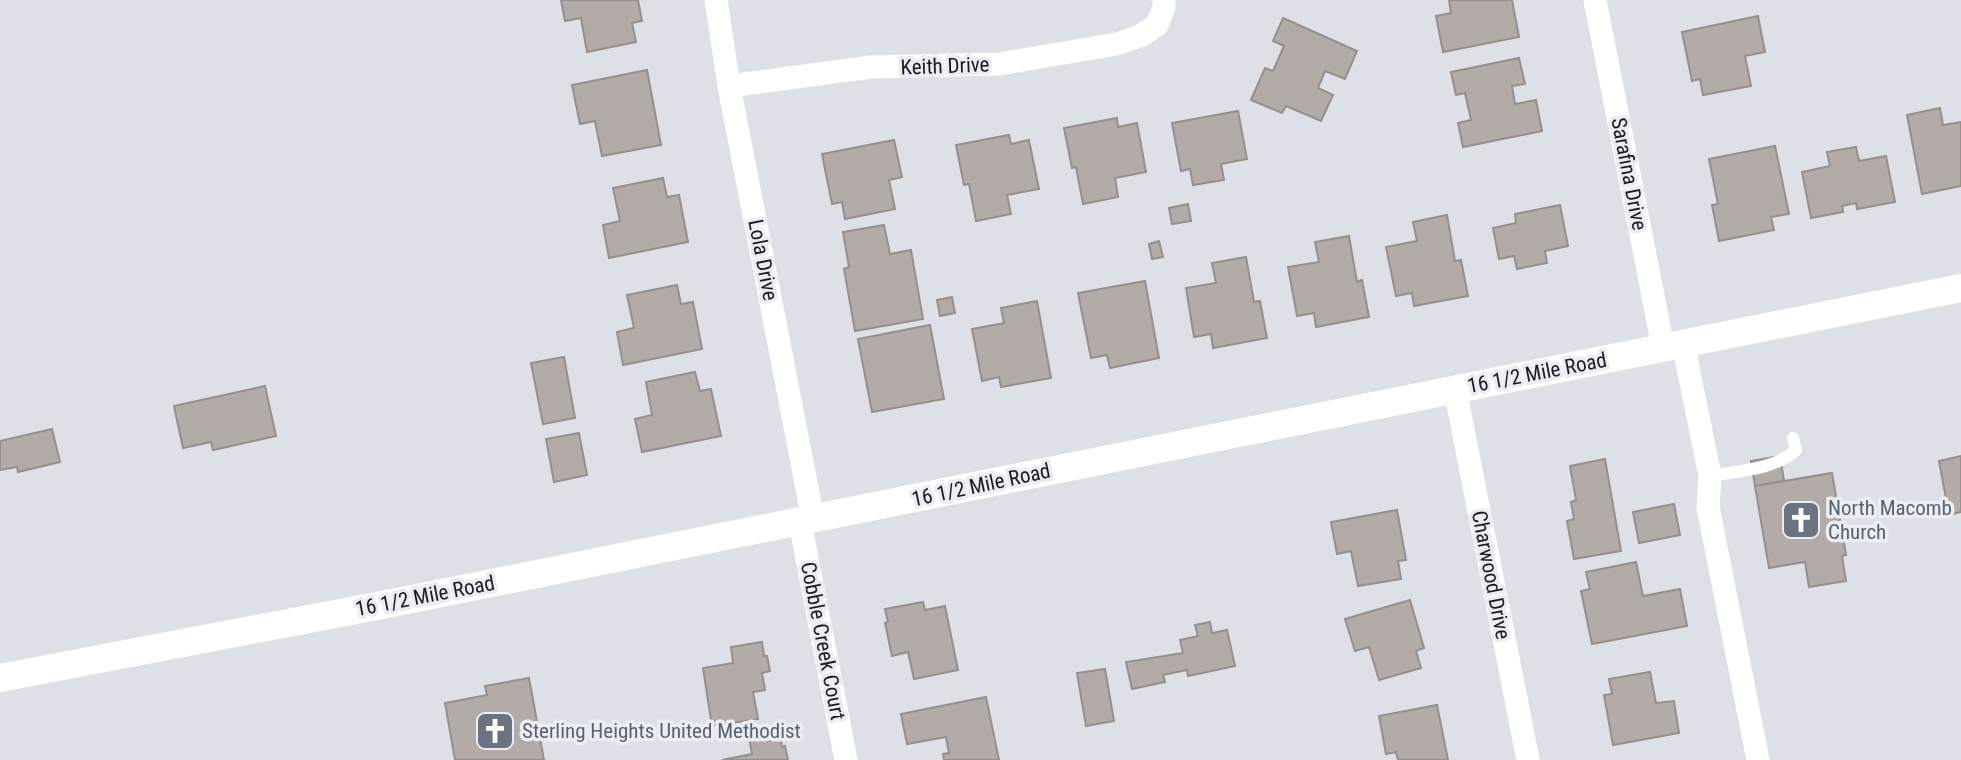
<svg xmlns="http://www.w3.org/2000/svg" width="1961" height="760" font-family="'Roboto Condensed',sans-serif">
<rect width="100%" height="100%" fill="#dde0e7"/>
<g fill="#b3aba8" stroke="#968f8c" stroke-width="2">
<path d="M561,0H638L642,21L632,23L636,42L587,52L581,18L565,21Z"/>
<path d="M1449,0H1512L1519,37L1443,52L1436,16L1451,13Z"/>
<path d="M1758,16L1765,52L1745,56L1751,86L1703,95L1700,79L1692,81L1682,32Z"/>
<path d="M1283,18L1357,51L1345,79L1325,71L1318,88L1333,95L1321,121L1286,106L1282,113L1251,100L1265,68L1273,71L1284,46L1273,41Z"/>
<path d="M1519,58L1525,84L1512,86L1515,104L1536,100L1542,131L1463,147L1458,123L1471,120L1465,93L1456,95L1451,72Z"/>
<path d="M647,70L661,145L602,156L595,121L580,124L572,85Z"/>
<path d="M1940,108L1943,125L1961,122V186L1922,194L1907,115Z"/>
<path d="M1238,111L1247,159L1221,164L1224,180L1193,185L1190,169L1181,171L1172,123Z"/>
<path d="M1117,118L1118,127L1137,123L1146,172L1115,178L1118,197L1083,204L1076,167L1072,168L1064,128Z"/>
<path d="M1009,135L1011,144L1029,140L1039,189L1007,195L1011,214L976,221L969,184L964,185L956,145Z"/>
<path d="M894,140L902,177L889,180L895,209L845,219L842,202L832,204L822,154Z"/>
<path d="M1775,146L1789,214L1771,217L1774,230L1719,241L1712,205L1718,204L1709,159Z"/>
<path d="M1856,147L1859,161L1886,156L1895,202L1857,209L1856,203L1842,206L1843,212L1811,218L1802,172L1830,166L1827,152Z"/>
<path d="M663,178L667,197L679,195L688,242L609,258L603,225L620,221L613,188Z"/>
<path d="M1188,204L1191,221L1172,224L1169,208Z"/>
<path d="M1560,205L1568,246L1545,251L1547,263L1517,269L1514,256L1499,259L1493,228L1516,223L1515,214Z"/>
<path d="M1447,215L1455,261L1461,260L1468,296L1414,306L1412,293L1396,296L1386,247L1417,241L1413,222Z"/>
<path d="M884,225L890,254L911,250L923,319L855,331L844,269L849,267L843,232Z"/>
<path d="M1349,236L1357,282L1362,280L1369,317L1316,327L1314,313L1297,316L1288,267L1319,262L1315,242Z"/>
<path d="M1159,241L1163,257L1152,259L1149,244Z"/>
<path d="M1246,257L1254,302L1260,301L1267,338L1213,348L1211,334L1194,337L1186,288L1216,283L1212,263Z"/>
<path d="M1145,281L1159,358L1110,368L1107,355L1091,358L1078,293Z"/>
<path d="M677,285L681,304L693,302L702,349L623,365L617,332L634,328L627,295Z"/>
<path d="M952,297L955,313L940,316L937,300Z"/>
<path d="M1037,301L1051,378L1001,387L999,377L982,381L972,329L1004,323L1001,308Z"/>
<path d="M930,325L944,399L872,412L858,339Z"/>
<path d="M564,357L575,418L543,424L531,363Z"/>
<path d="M695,372L700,391L711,389L721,436L642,452L635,419L652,415L646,382Z"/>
<path d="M265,386L276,436L213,450L211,442L183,448L174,406Z"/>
<path d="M52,429L60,462L18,472L17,467L0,470V441Z"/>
<path d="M579,433L587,475L554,482L546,439Z"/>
<path d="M1780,456L1784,481L1755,486L1751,461Z"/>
<path d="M1961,456V512L1949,515L1939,461Z"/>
<path d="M1605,459L1621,551L1574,559L1567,521L1574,519L1571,502L1576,500L1570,466Z"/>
<path d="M1832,473L1846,555L1842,556L1846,581L1809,587L1805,562L1769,568L1755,486Z"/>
<path d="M1674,504L1680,535L1639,543L1633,512Z"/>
<path d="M1397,510L1406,560L1398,561L1401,579L1358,586L1351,551L1337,554L1331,522Z"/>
<path d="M1636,562L1643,596L1680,589L1687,626L1592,644L1581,591L1590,589L1586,572Z"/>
<path d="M1410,600L1424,648L1416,651L1421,668L1379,680L1369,647L1355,651L1345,619Z"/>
<path d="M923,602L925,610L945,606L958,670L914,679L908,652L892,656L885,623L888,622L885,609Z"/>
<path d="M1210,622L1212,633L1227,630L1235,666L1188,676L1187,670L1163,675L1165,682L1132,689L1126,662L1183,653L1180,640L1198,636L1195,625Z"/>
<path d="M762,642L764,656H767L770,671L762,673L765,690L753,692L758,719L712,726L703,668L733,663L731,647Z"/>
<path d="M1105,669L1114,721L1086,726L1077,673Z"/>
<path d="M1650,672L1656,703L1674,701L1679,733L1613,745L1604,695L1612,694L1609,679Z"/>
<path d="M529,678L544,760H455L445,703L487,695L485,686Z"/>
<path d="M986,697L999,760H944L943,754L949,753L946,737L907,744L901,714Z"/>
<path d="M1437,705L1448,760H1398L1396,752L1386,754L1379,716Z"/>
<path d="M780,733L782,747L785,746L788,760H722L752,754L749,737Z"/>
</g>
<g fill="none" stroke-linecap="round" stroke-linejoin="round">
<path stroke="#fff" stroke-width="12" d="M1710,476C1738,471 1774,470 1796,450L1793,438"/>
<g stroke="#fff" stroke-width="23">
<path d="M716,0L729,86L813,519"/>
<path d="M1595,0L1663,347"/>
<path d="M729,86L871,67L999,64L1117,44L1140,36L1157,25L1164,7V0"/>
<path d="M1683,343L1710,476L1708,507L1758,760"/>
<path d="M1455,389L1528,760"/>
<path d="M800,522L846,760"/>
</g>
<path stroke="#fff" stroke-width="28" d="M0,678L387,604L1961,288"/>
</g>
<defs>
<symbol id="church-square" viewBox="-11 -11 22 22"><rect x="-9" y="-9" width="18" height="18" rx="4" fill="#6b7280" stroke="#eaedf4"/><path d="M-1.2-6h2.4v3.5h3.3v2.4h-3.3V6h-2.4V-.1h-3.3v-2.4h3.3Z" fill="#fff"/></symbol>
</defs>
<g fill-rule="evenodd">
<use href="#church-square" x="1779" y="498" width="44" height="44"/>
<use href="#church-square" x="473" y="709" width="44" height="44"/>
</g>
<g text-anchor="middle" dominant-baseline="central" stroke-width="7" stroke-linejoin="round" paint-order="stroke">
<g font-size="21" fill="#1a1b1d" stroke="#eaedf4">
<text transform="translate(945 66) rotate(-2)">Keith Drive</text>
<text transform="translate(1629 174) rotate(79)">Sarafina Drive</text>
<text transform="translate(763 260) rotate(79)">Lola Drive</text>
<text transform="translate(1537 373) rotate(-11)">16 1/2 Mile Road</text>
<text transform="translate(981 485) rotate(-12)">16 1/2 Mile Road</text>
<text transform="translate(1491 575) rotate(79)">Charwood Drive</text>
<text transform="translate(425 596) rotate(-11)">16 1/2 Mile Road</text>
<text transform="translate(823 641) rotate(79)">Cobble Creek Court</text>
</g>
<g font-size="21" fill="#5b616d" stroke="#eaedf4" text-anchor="start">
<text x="1828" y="508">North Macomb<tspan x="1828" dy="24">Church</tspan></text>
<text x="522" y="731">Sterling Heights United Methodist</text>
</g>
</g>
</svg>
